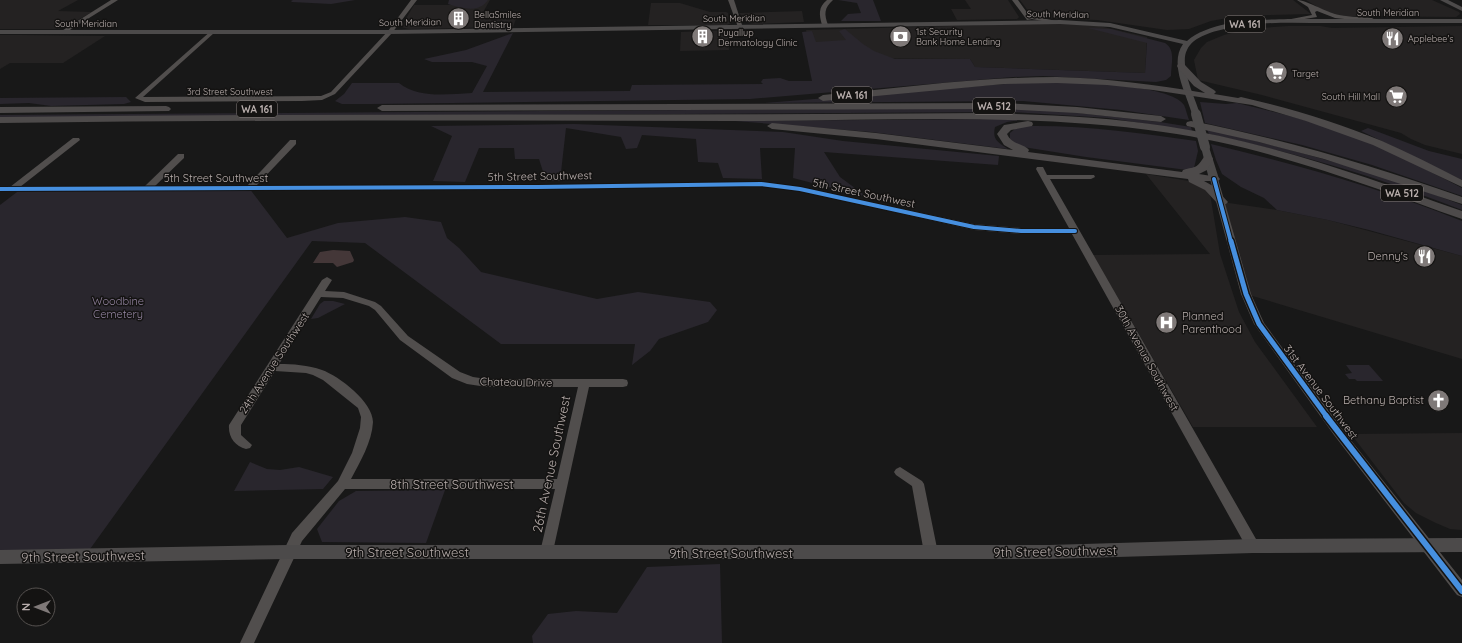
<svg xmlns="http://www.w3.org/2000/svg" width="1462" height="643" font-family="Quicksand,sans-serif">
<rect width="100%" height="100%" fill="#181818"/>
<g fill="#242222">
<path d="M0,0H78L58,11L92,12L65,27L58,29H0Z"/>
<path d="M463,0H490L482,14L516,19L513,27L409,29L401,27L414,5H458Z"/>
<path d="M965,0H1008L1019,17L1017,19L957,20L951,9H971Z"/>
<path d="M1020,0H1293L1311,14L1238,16L1211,21L1189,29L1167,30L1097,20L1042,18L1032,16Z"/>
<path d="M1306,0H1432L1459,12L1460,14L1456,17L1342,16L1324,11Z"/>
<path d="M651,3H680L710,12H726L728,13L731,23L727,25H648Z"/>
<path d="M802,11L804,22L755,24L748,23L739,13Z"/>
<path d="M1061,23L1099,26L1147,37L1145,73L975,67L970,59L813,58L806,30Z"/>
<path d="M1288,26H1320L1332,28L1462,26V154L1425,145L1411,139L1401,133L1262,95L1198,80L1194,60L1201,48L1207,42L1224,35L1247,29Z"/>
<path d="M728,30L729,50L680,51L681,32Z"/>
<path d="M0,35H22L105,36L63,63H10L0,69Z"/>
<path d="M1146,174L1189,181L1203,187L1210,194L1220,254L1239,312L1255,342L1317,427H1193L1093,255L1210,254Z"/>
<path d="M1222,202L1277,210L1328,220L1462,256V359L1246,294Z"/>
<path d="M1462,433V530L1450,529L1436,523L1416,513L1404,503L1351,434Z"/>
</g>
<g fill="#29262d">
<path d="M293,0H355L331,4L292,2L291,1Z"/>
<path d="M449,0H488C478,14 462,8 448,4Z"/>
<path d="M838,0H873L881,21H841L848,14L861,13L857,3Z"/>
<path d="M1088,28L1111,29L1165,43C1176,50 1171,64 1171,76L1166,80L1156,82L1043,76L1013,77L750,99L372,104H342L335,101L344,94L352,83H399C419,99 448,94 472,93L487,66L472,62H432L424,59L466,50L513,33L483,92L630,91L632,85L763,84L761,82L763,79L780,78L789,81H812L802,32L812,31L816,42L846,40L839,31L845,29L863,44L874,51L895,59H970L975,67L1145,73L1147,43Z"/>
<path d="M1053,81C1078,83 1170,84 1184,105C1186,109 1187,115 1189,120L1121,110L1023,101L764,103L1017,83Z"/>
<path d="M126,97L131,102L124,104L51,106L29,103L0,104V98Z"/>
<path d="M1200,102L1226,104L1237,103C1274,112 1312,121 1349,134C1388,149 1425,169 1462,188V196L1372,165L1302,145L1205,123Z"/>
<path d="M952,108H1035L1160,122L1191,127L1192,131L1108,118L1012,112L0,118V115Z"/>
<path d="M1000,119L1019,120L1007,122L995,127C992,140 998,142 1008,149L871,132L735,121Z"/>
<path d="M574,124L783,132L843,141L999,156L998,165L824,152L840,177L867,197L793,178L795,148H760L762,179L723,178L718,163L698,162L696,139L642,135L637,148L626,149L621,137L566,128L560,181H546L539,159H515L514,148H479L465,182L433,181L452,136L431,126Z"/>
<path d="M1027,126C1084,125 1140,133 1196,141L1198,151L1194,168L1187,170L1086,157L1023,147L1016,144L1010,139V133L1016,128Z"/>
<path d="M1368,128L1429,151L1462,159V180L1361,131Z"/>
<path d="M1207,129C1293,150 1379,172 1462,205V210C1380,177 1295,153 1209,134Z"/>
<path d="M1211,144C1296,164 1380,188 1462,221V256L1369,230L1328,220L1277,210L1264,198L1241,187L1222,174L1216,160Z"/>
<path d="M249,188L287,238L338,223L405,217L441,222L447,238L459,248L481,272L597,299L638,292L710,302L717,310L708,322L659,339L650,351L632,365L635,344H501L365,243L312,241L85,556L0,557V205L21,189Z"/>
<path d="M324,301H333L345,304L318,318L311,319L320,304Z"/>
<path d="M1346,365H1369L1383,381H1357L1355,379H1349L1345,374L1352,373Z"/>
<path d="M250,462L267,469L280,470L299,467L333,477L323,489L234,491Z"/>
<path d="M445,490L426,543L322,542L317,529L339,501L356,491Z"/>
<path d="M720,564L722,643H533L532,636L548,614L576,611L617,613L647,567Z"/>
</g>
<path fill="#443738" d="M333,250L350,251L354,260L353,262L337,267L333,263H313L320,252Z"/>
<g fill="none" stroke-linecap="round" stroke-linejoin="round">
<g fill="#514e4d" fill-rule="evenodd">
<path d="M111,0H118L65,33L60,32Z"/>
<path d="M411,0H417L392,33L335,94L322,100L302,101L145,102L135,98L212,30L214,31V33L143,97L321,96L331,92L388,31Z"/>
<path d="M728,0H734L743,28L738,27Z"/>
<path d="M827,0H833C824,8 824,14 828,25L825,27L822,25C819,15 818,7 827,0Z"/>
<path d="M1012,0H1018L1028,14L1037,17L1061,22L1058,24L1032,19L1027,20Z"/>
<path d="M1297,0C1306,0 1324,11 1335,14C1346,17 1360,17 1372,18L1375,20L1372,22L1335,18L1317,11L1315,12L1317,17L1286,22V20L1312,15L1308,7Z"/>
<path d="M73,138H79L80,140L20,187L145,186L178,154H184V158L155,186H247L290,140H296V144L256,186L538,185L761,182L800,187L974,224L1021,228H1069L1036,169L1037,167H1043L1047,175H1094L1095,177L1091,179H1050L1260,546L1258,550L1253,552L1248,550L1072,234H1021L974,230L800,191L761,186L538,189L0,191V187H10Z"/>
<path d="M1211,177H1214L1218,179L1251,294L1264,323L1342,429L1462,580V597L1457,595L1334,435L1254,324L1241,294L1210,179Z"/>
<path d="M327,277L332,280L325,291L344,292L375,302L381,306L408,336L460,372L473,377L487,379H623L627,380L628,383L627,386L623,387H589L552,556L547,558L542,556L540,552L555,489H345L302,541L254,643H240L292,533L338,481L352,453L360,428L361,417L358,408L323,380L313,375L306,373L275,371L241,425V435L252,445L250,448L246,449C235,446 228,437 229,425L322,280ZM321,297L343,298L369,306L375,310L400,340L452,378L467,384L487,387H578L557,479H351C360,462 372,442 373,422C373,402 339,376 322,370C308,365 293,364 279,364Z"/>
<path d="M900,467L922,481L924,484L938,553L936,557L931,559L926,557L924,553L912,486L896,475L894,472L896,469Z"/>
</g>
<g fill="#4c4a4a" fill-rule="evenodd">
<path d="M1440,0H1448L1462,7V11Z"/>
<path d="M1288,19H1462V23C1418,23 1373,23 1329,23C1295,23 1261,21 1229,28C1215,31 1193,36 1187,50C1179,65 1195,98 1200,114L1196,117L1192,114C1186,93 1169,64 1183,44L1110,27L1060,24L390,34H0V30H390L1060,20L1110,23L1187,41C1211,20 1258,20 1288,19Z"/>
<path d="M1205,144L1209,147L1219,179L1217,181L1214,182L1209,179L1201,147Z"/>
<path d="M1462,538V552L1253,553L1049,559H289L0,564V550L289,545H1049L1253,539Z"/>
</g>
<g fill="#4d4a4a" fill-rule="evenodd">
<path d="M1181,63L1184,64L1201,82L1214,90L1216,92L1214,94L1238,98L1241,97C1289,108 1336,122 1382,141C1409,153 1435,166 1462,180V187L1373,145L1306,121L1252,105L1153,90L1107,85L1057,83L1004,84L823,101L818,98L823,95C901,88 979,77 1057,77C1107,78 1156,85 1205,93L1194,86L1178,68L1177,66L1178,64Z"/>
<path d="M1003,103L1077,107L1161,116L1166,119L1161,122L1077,113L1003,109L382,111L377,108L382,105Z"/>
<path d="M166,106L169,107L171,109L169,111L0,113V107Z"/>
<path d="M986,113C1046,115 1106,117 1165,126C1267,141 1365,177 1462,211V219C1434,210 1406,198 1378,189C1309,165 1236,142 1163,132C1021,112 877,121 734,121C489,120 245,120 0,123V117C329,113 657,116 986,113Z"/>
<path d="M1028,121L1032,122L1033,124L1032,126L1011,130L1007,134C1012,145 1023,143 1029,150L1028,152L1182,172L1183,170C1197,166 1196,169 1204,157H1212L1213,159L1207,170L1199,174L1218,177L1220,179L1218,181H1204L1213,186L1228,202L1226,204H1218L1205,190L1189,182L1188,179L876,139L772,129L767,126L772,123L876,133L1013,150L1004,145L997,134L1004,125Z"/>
<path d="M1191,121C1284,139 1373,166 1462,197V204L1324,159L1259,142L1187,126L1186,124L1187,122Z"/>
</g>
<path stroke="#4c4a4a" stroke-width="10" d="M1196,114L1205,147"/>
<defs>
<g id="cycleway-far2">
<path d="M1214,179L1231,242"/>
<path d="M0,189L538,187L761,184L800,189L974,227L1021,231H1075"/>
</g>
<path id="cycleway-far1" d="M1231,241L1246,294L1259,324L1327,417"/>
<path id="cycleway" d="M1326,416L1462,591"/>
</defs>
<use href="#cycleway-far2" stroke="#141312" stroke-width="6"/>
<use href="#cycleway-far1" stroke="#141312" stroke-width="8"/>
<use href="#cycleway" stroke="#141312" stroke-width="9"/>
<use href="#cycleway-far2" stroke="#468fdf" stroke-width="4"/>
<use href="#cycleway-far1" stroke="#468fdf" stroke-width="5"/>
<use href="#cycleway" stroke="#468fdf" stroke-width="6"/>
</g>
<defs>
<symbol id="building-disc" viewBox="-11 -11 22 22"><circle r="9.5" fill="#7f7978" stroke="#141312"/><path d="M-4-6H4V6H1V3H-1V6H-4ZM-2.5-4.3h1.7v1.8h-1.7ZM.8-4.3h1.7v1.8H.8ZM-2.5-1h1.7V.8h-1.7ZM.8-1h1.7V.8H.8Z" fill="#fff"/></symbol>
<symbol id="bank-disc" viewBox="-11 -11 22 22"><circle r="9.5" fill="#7f7978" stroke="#141312"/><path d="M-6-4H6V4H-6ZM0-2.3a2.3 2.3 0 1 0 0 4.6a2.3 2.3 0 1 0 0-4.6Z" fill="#fff"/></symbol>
<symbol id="restaurant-disc" viewBox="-11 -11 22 22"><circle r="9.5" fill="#7f7978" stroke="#141312"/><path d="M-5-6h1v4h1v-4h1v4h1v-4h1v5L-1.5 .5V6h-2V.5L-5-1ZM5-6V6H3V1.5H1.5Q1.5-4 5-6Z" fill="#fff"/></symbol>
<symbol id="supermarket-disc" viewBox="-11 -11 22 22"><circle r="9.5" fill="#7f7978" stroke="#141312"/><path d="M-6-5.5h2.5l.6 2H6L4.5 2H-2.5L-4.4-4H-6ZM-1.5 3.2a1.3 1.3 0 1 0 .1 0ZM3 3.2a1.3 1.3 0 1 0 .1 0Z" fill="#fff"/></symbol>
<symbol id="hospital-disc" viewBox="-11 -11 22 22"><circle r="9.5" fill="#7f7978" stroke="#141312"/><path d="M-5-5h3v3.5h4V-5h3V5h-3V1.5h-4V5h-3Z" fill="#fff"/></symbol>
<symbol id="church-disc" viewBox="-11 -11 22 22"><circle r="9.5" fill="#7f7978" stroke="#141312"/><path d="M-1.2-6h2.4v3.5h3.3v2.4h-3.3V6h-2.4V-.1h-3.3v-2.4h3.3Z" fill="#fff"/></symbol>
</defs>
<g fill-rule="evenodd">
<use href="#building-disc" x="446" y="6" width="25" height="25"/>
<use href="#bank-disc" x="888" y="24" width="25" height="25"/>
<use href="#building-disc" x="690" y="24" width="25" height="25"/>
<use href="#restaurant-disc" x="1380" y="26" width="25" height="25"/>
<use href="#supermarket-disc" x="1264" y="60" width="25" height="25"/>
<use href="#supermarket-disc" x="1384" y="84" width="25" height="25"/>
<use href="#restaurant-disc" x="1412" y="244" width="25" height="25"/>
<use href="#hospital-disc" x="1154" y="310" width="25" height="25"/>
<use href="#church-disc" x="1426" y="388" width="25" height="25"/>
</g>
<g text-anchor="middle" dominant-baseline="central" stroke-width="3" stroke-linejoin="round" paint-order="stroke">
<g font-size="9" fill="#b7adab" stroke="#141312">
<text x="1388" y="12">South Meridian</text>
<text transform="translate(1058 14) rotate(1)">South Meridian</text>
<text transform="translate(734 18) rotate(-1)">South Meridian</text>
<text transform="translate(410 22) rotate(-1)">South Meridian</text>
<text x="86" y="23">South Meridian</text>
<text x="230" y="91">3rd Street Southwest</text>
</g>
<g font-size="9" fill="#b7adab" stroke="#141312" text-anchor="start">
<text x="474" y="14">BellaSmiles<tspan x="474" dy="10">Dentistry</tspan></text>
<text x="916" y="31">1st Security<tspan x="916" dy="10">Bank Home Lending</tspan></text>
<text x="718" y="32">Puyallup<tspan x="718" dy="10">Dermatology Clinic</tspan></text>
<text x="1408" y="38">Applebee's</text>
<text x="1292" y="73">Target</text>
<text x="1380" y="96" text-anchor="end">South Hill Mall</text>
</g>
<g fill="#141312" stroke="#867f7d" stroke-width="1">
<rect x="1225" y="16" width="40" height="16" rx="3"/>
<rect x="832" y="87" width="40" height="16" rx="3"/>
<rect x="973" y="98" width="42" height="16" rx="3"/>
<rect x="237" y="101" width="40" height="16" rx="3"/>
<rect x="1381" y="185" width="42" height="16" rx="3"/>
</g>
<g font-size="10" font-weight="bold" fill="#b7adab">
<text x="1245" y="24">WA 161</text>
<text x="852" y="95">WA 161</text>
<text x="994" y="106">WA 512</text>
<text x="257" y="109">WA 161</text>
<text x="1402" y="193">WA 512</text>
</g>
<g font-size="11" fill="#b7adab" stroke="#141312">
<text transform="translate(540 176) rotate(-1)">5th Street Southwest</text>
<text x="216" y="178">5th Street Southwest</text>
<text transform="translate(864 193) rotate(12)">5th Street Southwest</text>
<text transform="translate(1147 358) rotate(61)">30th Avenue Southwest</text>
<text transform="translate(274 363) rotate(-57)">24th Avenue Southwest</text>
<text transform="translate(516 382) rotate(1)">Chateau Drive</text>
<text transform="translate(1321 392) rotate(53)">31st Avenue Southwest</text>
</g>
<g font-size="11" fill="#b7adab" stroke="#141312" text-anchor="end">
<text x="1408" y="256">Denny's</text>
<text x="1182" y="316" text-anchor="start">Planned<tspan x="1182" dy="13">Parenthood</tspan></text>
<text x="1424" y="400">Bethany Baptist</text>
</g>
<g font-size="11" fill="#9384a0" stroke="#141312">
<text x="118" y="301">Woodbine<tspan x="118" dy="13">Cemetery</tspan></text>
</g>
<g font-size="13" fill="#b7adab" stroke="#141312">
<text transform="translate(551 464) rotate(-78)">26th Avenue Southwest</text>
<text x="452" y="484">8th Street Southwest</text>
<text transform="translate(1055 551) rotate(-1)">9th Street Southwest</text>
<text x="407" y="552">9th Street Southwest</text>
<text x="731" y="553">9th Street Southwest</text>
<text transform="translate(83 556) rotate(-1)">9th Street Southwest</text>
</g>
</g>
<g transform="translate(36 607) rotate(270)"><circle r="19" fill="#141312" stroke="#55514f"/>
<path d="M0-3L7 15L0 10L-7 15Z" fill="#7f7978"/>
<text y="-6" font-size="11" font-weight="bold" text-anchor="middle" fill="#b7adab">N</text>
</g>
</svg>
